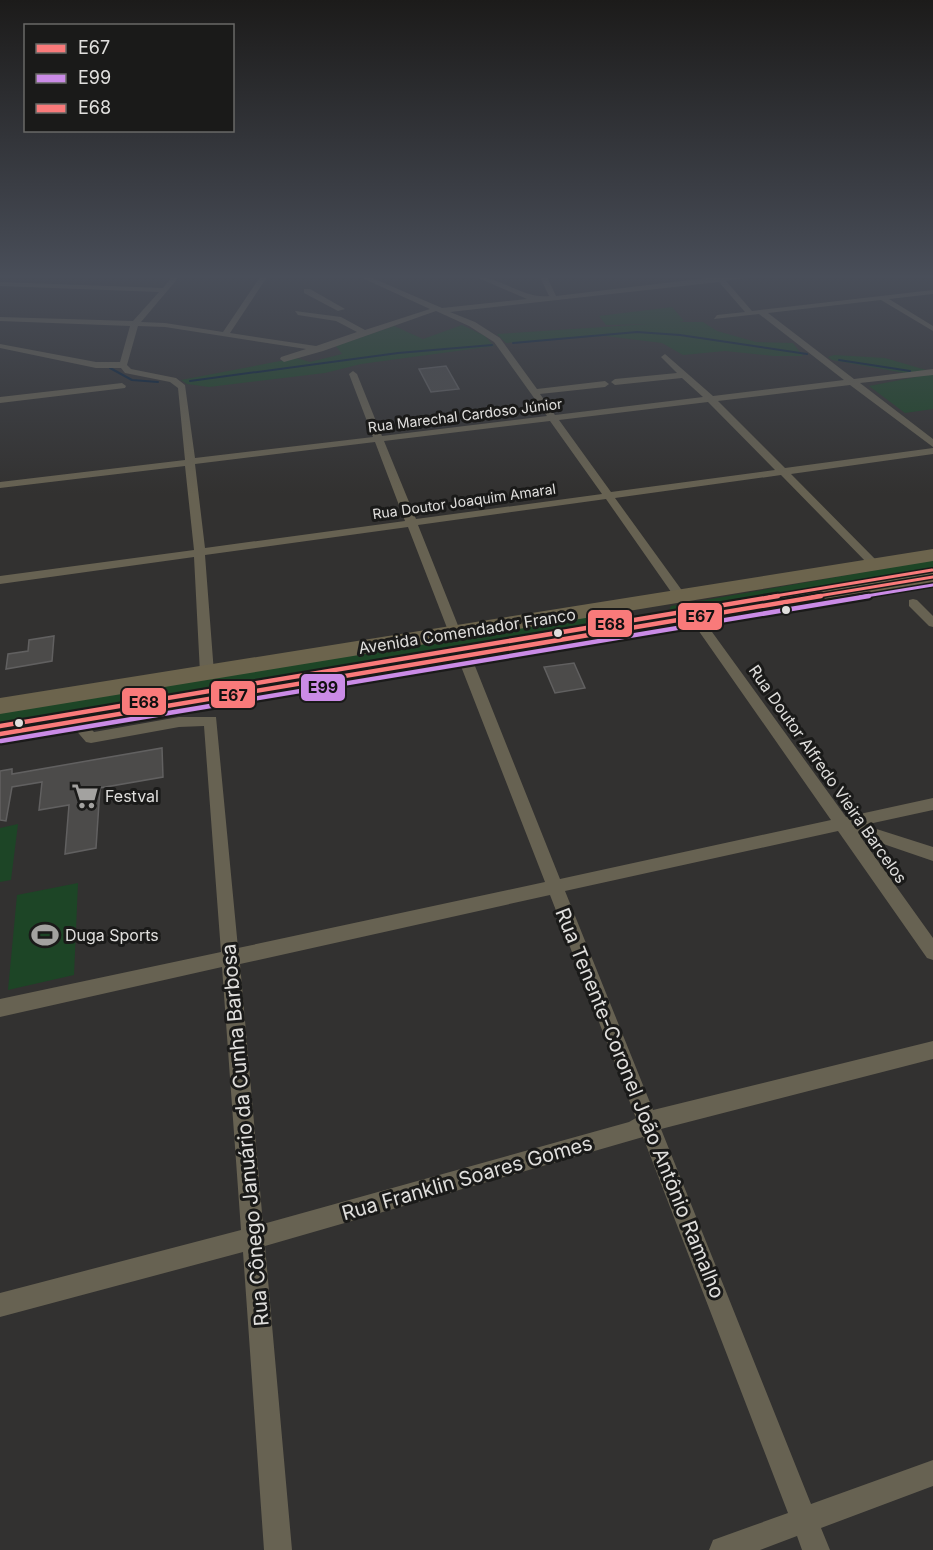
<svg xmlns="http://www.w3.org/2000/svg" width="933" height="1550" font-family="Inter,sans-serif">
<rect width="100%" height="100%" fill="#323130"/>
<g fill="#1d4526">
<path d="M672,307L684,321L679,322H703L717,331L756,342L793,343L803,356H774L725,351L683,355L662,343L605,336L506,343L497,334L649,324L606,325L599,316Z"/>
<path d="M462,325L485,336L494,346L361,364L325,373L209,387L187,384L181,380L296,358L310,362L342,354L336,346L394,326L423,339Z"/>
<path d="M834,355L885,358L933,372V409L905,413L869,386L921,376L832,360L828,357Z"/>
<path d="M933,560V572L674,616L669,611L671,606Z"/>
<path d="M628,610L625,617L629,622L0,727V712Z"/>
<path d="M18,824L11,880L0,882V828Z"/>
<path d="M78,883L74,975L8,990L17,895Z"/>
</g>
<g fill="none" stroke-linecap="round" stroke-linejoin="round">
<g stroke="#041f3a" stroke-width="2">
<path d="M513,343L637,332L680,335L807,354"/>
<path d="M839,360L910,371"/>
<path d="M110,368L132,380L158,382"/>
<path d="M190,381L398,353L492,345"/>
</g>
</g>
<g fill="#4c4b4a" stroke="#616060" stroke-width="1.5">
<path d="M446,366L459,389L431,392L419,369Z"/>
<path d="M54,636L52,661L6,669L8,654L28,651L29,640Z"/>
<path d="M574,663L585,688L555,693L544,667Z"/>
<path d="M162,748L163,777L100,788L96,848L65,854L69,805L39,810L42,782L12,787L6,821L0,820V771L12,769V774Z"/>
</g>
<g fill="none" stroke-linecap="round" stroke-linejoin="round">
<g fill="#676252" fill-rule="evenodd">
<path d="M172,277H179L141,322L165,323L223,332L260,277H267L230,333L316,346L357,332L336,321L298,315L295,311L341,317L365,330L430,309L360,277H370L442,308L527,299L476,277C502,277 523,299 549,296L540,277H547L556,296L715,277H750L726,281L752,311L933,290V294L889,299L933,326V331L881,300L768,313L854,379L933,369V375L860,383L933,439V447L850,385L718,401L785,468L933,448V454L791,474L878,562L880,564L874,567L870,566L781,475L615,498L686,596L680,600L676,599L606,499L418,525L461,633L455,637L449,633L408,527L205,555L214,673L207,677L200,673L194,557L0,584V576L194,550L185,466L0,488V482L185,460L178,388L170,382L125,373L121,368H96L0,348V344L96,362H120L130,326L0,321V317L133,321L159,292L0,286V282L163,288ZM719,282L745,312L717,315L714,319L759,314L844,380L713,396L665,354L661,357L677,373L615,379L611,382L615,385L682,378L703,397L555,415L540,394L605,387L609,384L605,381L537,389L500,338L475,322L450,312ZM436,311L469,326L494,342L547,416L382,436L357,374L353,371L349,374L373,437L195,458L185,385L176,378L131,369L127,365L138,326L165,327L306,349L281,357L280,359L284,362L323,351ZM708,402L775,470L611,492L559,420ZM550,421L602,494L416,519L384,441ZM375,442L405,521L205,548L195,464Z"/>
<path d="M304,289H310L345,309L338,311L304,293Z"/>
<path d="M122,383L126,386L125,388L0,403V397Z"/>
<path d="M913,599L917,600L933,616V627L929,626L909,606V600Z"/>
<path d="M695,613L699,614L846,817L933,798V810L864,825L933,847V861L860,836L933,938V960L927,958L838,831L565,891L653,1110L933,1041V1059L661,1129L811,1504L933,1460V1486L821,1528L830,1550H802L797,1536L760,1550H709L713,1540L788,1513L643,1137L265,1246L292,1550H264L243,1252L0,1317V1293L241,1230L222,967L0,1017V999L221,952L204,726L179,727L91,743L86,742L68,721L70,717H80L94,732L179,717H216L238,948L545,882L457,656L464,652L471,656L560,879L831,820L689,617ZM550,895L636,1118L629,1122L263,1224L240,964Z"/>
</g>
<g fill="#6c644d" fill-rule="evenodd">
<path d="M933,549V561L0,714V698Z"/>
<path d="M933,571V583L0,743V725Z"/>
</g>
<defs>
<path id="bus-1-far1" d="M812,597L933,577"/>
<path id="bus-1" d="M0,734L821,596"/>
<path id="bus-2-far1" d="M860,597L933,585"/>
<path id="bus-2" d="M1,741L869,596"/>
<path id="bus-3-far1" d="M769,597L932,570"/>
<path id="bus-3" d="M0,726L778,596"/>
</defs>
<use href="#bus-1-far1" stroke="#1a1a19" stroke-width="6"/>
<use href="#bus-1" stroke="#1a1a19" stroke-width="9"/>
<use href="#bus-2-far1" stroke="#1a1a19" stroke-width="6"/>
<use href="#bus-2" stroke="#1a1a19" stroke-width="9"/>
<use href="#bus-3-far1" stroke="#1a1a19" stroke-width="6"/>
<use href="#bus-3" stroke="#1a1a19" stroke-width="9"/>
<use href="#bus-1-far1" stroke="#f97a7a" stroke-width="3"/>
<use href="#bus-1" stroke="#f97a7a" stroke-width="4.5"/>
<use href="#bus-2-far1" stroke="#ca8be6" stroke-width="3"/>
<use href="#bus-2" stroke="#ca8be6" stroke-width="4.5"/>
<use href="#bus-3-far1" stroke="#f97a7a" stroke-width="3"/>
<use href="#bus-3" stroke="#f97a7a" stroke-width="4.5"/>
</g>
<linearGradient id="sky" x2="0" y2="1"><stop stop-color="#1c1b1a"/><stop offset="0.56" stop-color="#494e59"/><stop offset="1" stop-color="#494e59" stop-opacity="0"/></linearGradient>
<rect width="933" height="494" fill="url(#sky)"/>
<defs>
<symbol id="supermarket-bare" viewBox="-9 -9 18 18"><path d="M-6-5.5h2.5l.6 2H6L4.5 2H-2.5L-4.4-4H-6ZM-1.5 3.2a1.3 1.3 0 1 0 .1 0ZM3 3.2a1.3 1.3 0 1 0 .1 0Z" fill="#a3a2a0" stroke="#1a1a19" stroke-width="2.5" paint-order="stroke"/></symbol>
<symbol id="stadium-bare" viewBox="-9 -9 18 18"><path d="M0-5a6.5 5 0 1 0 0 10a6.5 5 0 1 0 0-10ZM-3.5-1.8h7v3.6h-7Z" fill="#a3a2a0" stroke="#1a1a19" stroke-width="2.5" paint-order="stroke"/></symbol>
</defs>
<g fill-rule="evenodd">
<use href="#supermarket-bare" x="66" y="777" width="38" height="38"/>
<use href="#stadium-bare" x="26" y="916" width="38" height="38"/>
</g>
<g fill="#e0dfdd" stroke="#1a1a19" stroke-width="2">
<circle cx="786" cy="610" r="5"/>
<circle cx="558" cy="633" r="5"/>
<circle cx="19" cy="723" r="5"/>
</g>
<g text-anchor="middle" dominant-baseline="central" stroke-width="6" stroke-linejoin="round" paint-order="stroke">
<g font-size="14" fill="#e0dfdd" stroke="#1a1a19">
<text transform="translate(465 415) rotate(-7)">Rua Marechal Cardoso Júnior</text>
<text transform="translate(464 501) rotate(-8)">Rua Doutor Joaquim Amaral</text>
</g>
<g font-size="16" fill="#e0dfdd" stroke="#1a1a19">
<text transform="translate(467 631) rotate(-9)">Avenida Comendador Franco</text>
<text transform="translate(828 774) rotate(55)">Rua Doutor Alfredo Vieira Barcelos</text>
</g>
<g font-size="16" fill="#e0dfdd" stroke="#1a1a19" text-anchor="start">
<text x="105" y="796">Festval</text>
<text x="65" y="935">Duga Sports</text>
</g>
<g font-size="20" fill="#e0dfdd" stroke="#1a1a19">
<text transform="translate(640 1103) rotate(68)">Rua Tenente-Coronel João Antônio Ramalho</text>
<text transform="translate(245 1135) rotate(-95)">Rua Cônego Januário da Cunha Barbosa</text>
<text transform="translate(467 1178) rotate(-16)">Rua Franklin Soares Gomes</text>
</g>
</g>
<g stroke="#1a1a19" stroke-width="2">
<rect x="677" y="602" width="46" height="29" rx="6" fill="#f97a7a"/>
<rect x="587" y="609" width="46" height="29" rx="6" fill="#f97a7a"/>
<rect x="300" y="673" width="46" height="29" rx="6" fill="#ca8be6"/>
<rect x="210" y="680" width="46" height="29" rx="6" fill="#f97a7a"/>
<rect x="121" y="687" width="46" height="29" rx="6" fill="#f97a7a"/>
</g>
<g font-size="16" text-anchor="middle" font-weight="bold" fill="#111">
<text x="700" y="622">E67</text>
<text x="610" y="630">E68</text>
<text x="323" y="693">E99</text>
<text x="233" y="701">E67</text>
<text x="144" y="708">E68</text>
</g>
<rect x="24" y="24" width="210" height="108" fill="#1a1a19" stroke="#696967" stroke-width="1.5"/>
<rect x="36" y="44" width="30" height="9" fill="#f97a7a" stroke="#696967" stroke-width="1.5"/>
<text x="78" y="54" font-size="18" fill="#e0dfdd">E67</text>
<rect x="36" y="74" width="30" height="9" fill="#ca8be6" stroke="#696967" stroke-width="1.5"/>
<text x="78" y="84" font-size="18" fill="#e0dfdd">E99</text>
<rect x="36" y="104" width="30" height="9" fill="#f97a7a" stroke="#696967" stroke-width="1.5"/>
<text x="78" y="114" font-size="18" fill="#e0dfdd">E68</text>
</svg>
